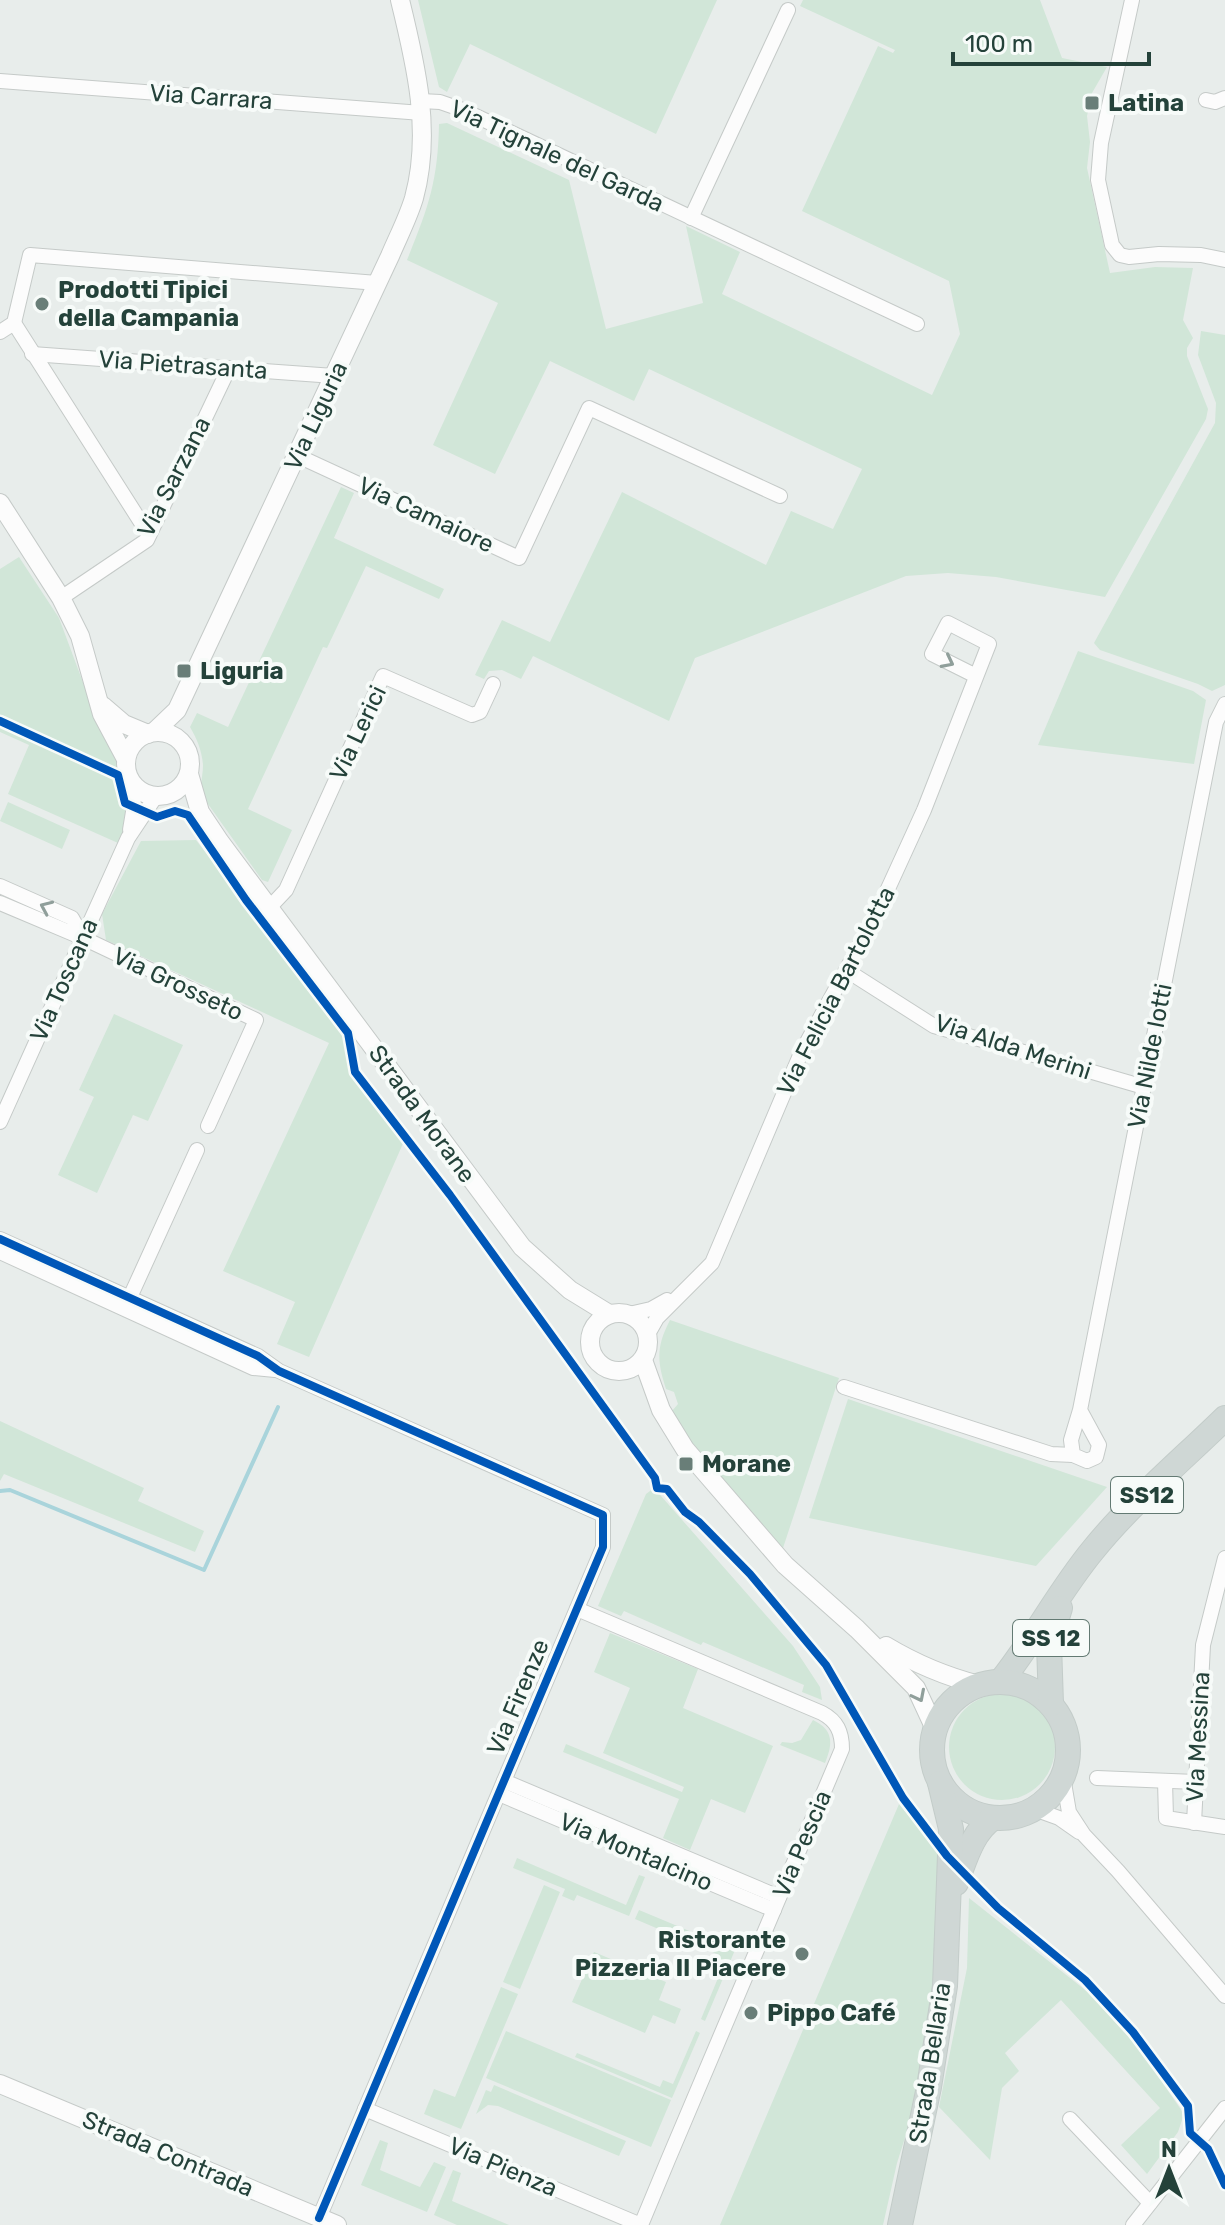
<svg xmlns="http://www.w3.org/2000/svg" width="1225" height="2225" font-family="Rubik,sans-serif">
<rect width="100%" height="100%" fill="#e8edeb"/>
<g fill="#d1e6d8">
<path d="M418,0H717L656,134L470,44L447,92L439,87Z"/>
<path d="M803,0H1040L1062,58L1107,67L1092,93L1087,116L1090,142L1087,168L1110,273L1155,267L1193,268L1183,320L1193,338L1187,348V356L1208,409L1206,419L1105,597L996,577L948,573L906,576L695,658L669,721L533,656L521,679L502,670L489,671L484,679L475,675L502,620L550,642L622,492L766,565L791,511L833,529L862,469L649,369L634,401L550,361L495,474L433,445L498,303L407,260C428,208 438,182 439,124L447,123L569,180L606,329L703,303L686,226L740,252L722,294L932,395L960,334L949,281L802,211L878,46L893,53L895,50L800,6Z"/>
<path d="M1201,331L1225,335V685L1212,691L1198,684L1100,650L1094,643L1215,423L1216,403L1198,355Z"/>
<path d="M341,487L354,493L334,538L444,589L439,599L366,566L327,648L323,647L248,809L292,830L268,882L262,880L203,797C199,785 203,777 203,765C202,751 197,739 190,727L197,713L228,727Z"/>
<path d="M19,557L59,618L94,712L118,752L119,771L128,792L130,818L118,843L8,794L29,745L0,732V569Z"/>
<path d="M1078,651L1193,691L1206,700L1194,764L1038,745Z"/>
<path d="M8,802L70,830L62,849L0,821Z"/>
<path d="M196,840L354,1044L361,1082L405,1139L309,1357L277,1344L295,1302L223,1271L329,1043L106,940L102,914L141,841Z"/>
<path d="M114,1014L183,1045L148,1121L133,1115L97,1193L58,1175L94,1097L79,1090Z"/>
<path d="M670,1320L839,1378L783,1548L685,1437L672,1411L678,1404L674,1392L666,1389C657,1361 656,1347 670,1320Z"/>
<path d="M848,1399L1107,1487L1036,1566L809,1518Z"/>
<path d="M0,1421L144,1488L138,1501L204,1531L195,1552L4,1474L0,1481Z"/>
<path d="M654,1488L793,1646L820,1687L822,1700L802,1692L804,1685L703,1642L701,1645L624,1611L621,1616L598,1606L646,1494Z"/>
<path d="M610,1633L698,1669L683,1708L773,1746L745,1813L711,1799L690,1850L663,1838L679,1799L563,1752L566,1744L682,1792L684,1787L603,1753L630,1688L594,1672Z"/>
<circle cx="1002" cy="1747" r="53"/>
<path d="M813,1720C834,1730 833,1744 825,1763L780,1745L782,1742L792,1743L801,1740Z"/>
<path d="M899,1804L944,1859L937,1985L923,2081L897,2163L883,2225H720Z"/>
<path d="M517,1858L626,1905L639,1875L645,1877L629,1916L577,1895L574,1901L562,1896L565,1889L513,1868Z"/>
<path d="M544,1885L560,1892L520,1989L503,1982Z"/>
<path d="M969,1898L1089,1993L1140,2050L1184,2114L1178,2132L1147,2174L1121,2145L1160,2108L1061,2000L1005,2053L1019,2071L1002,2088L990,2160L939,2107L967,1968Z"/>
<path d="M639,1910L735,1950L705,2021L701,2019L723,1966L714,1961L717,1954L635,1919Z"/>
<path d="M594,1952L666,1982L659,2000L681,2009L675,2024L653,2015L645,2033L572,2002Z"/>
<path d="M501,1987L518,1994L461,2129L424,2114L434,2089L455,2097Z"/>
<path d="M506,2031L671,2100L651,2147L486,2078Z"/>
<path d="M696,2031L700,2033L672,2098L575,2057L577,2053L660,2087L663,2080L673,2084Z"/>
<path d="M494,2085L626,2141L619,2156L498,2106L488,2105L476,2114L486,2090L491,2092Z"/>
<path d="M380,2140L388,2143L380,2170L420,2187L434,2162L446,2167L427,2212L361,2185Z"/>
<path d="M453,2170L461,2173L452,2201L509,2225H457L434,2215Z"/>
</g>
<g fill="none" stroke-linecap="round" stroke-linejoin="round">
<path stroke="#a9d4db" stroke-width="4" d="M0,1491L10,1490L204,1570L278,1407"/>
<defs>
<g id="minor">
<path d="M1132,0L1101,143L1098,180L1112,245L1120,255L1129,257L1159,254L1201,255L1225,260"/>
<path d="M0,81L422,113"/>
<path d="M1206,100L1215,102L1225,98"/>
<path d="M421,101L440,102L463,110L917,324"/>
<path d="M691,218L788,10"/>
<path d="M14,323L149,535"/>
<path d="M0,332L14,323L30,255L377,283"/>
<path d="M32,354L334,376"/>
<path d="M298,456L519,558L589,408L780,496"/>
<path d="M61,598L147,540L229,368"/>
<path d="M130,830L134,806L132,782"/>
<path d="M0,886L72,918L83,938"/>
<path d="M0,903L83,938L256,1020L208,1126"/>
<path d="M269,908L286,890L383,676L472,715L480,712L493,684"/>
<path d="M846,970L934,1026L1144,1087"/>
<path d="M0,1122L128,838L156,796"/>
<path d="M0,1239L258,1356L279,1371L603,1515V1547L319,2218"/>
<path d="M0,1252L253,1368L275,1370"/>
<path d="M126,1306L197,1150"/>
<path d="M629,1314L651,1309L667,1300"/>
<path d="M648,1334L657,1318L712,1263L801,1053L876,915L924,810L989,644L948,623L932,654L976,676"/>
<path d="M844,1387L1051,1454L1073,1455"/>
<path d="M1080,1410L1099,1445L1096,1457L1087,1461L1073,1455L1071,1440L1080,1410L1216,722L1225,704"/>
<path d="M1063,1777L1069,1812L1084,1835L1118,1871L1225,1996"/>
<path d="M1097,1778L1196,1782"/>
<path d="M504,1781L779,1897"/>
<path d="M1165,1781L1166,1818L1225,1827"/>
<path d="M499,1794L774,1910"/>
<path d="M1034,1809L1059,1818L1079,1832"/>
<path d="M1194,1823L1203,1645L1225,1558"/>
<path d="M365,2109L641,2225L668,2160L842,1749C842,1732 837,1721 822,1713L577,1609"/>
<path d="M1070,2119L1150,2203"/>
<path d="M1133,2225L1225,2108"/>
</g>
<g id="tertiary">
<path d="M0,503L61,598L80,636L102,714L126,759"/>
<path d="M103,706L124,724L148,734"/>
<path d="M154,732L177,710L390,256C398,237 408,218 414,198C432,132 416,65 400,0"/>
<circle cx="158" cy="764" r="32"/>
<path d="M189,774L200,812L220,842L522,1247L570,1290L609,1314"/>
<circle cx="619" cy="1342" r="29"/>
<path d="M643,1360L661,1410L685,1449L785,1565L857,1629L916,1688L935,1729"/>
<path d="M886,1646C916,1664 944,1676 979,1685"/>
<path d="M0,2084L337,2225"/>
</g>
<g id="primary">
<path d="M1001,1681C1034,1640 1059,1591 1093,1550C1130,1504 1183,1459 1225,1418"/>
<circle cx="1000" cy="1750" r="68"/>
<path d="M1051,1704L1049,1644L1060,1608"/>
<path d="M956,1883C965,1860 972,1832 993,1818"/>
<path d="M900,2225L929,2087L945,1986L951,1829L940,1783"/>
</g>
</defs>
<use href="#minor" stroke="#c5cac8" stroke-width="16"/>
<use href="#tertiary" stroke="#c5cac8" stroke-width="20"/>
<use href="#primary" stroke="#c3ccc9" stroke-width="26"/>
<use href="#minor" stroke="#fcfcfc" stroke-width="14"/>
<use href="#tertiary" stroke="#fcfcfc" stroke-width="18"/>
<use href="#primary" stroke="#cfd7d5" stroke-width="24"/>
<defs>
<g id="cycleway">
<path d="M0,721L118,775L125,803L157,817L175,811L188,815L246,900L348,1033L355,1072L450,1195L655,1478L657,1488L667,1489L685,1512L699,1522L750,1574L826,1665L903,1798L947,1856L998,1908L1085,1980L1133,2032L1188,2106L1190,2133L1208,2149L1225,2185"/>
<path d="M0,1239L258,1356L279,1371L603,1515V1547L319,2218"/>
</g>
</defs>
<use href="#cycleway" stroke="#f7fbf9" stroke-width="13"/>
<use href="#cycleway" stroke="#0057b8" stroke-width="8"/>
</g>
<defs><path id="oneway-chevron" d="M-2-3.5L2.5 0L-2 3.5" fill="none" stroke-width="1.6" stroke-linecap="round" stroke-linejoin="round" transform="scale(2)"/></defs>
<g stroke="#909f9b">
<use href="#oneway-chevron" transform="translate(948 662) rotate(27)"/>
<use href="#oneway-chevron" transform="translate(46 907) rotate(-156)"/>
<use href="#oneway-chevron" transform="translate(919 1696) rotate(63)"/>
</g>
<g fill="#697e78" stroke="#f7fbf9" stroke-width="3">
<rect x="1084" y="95" width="16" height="16" rx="4"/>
<circle cx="42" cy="304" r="8"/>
<rect x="176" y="663" width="16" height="16" rx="4"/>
<rect x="678" y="1456" width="16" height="16" rx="4"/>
<circle cx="802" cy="1954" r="8"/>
<circle cx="751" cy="2013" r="8"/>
</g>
<g text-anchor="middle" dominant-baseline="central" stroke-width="8" stroke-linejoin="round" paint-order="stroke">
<g fill="#f7fbf9" stroke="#637a73" stroke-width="2">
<rect x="1111" y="1477" width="72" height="36" rx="6"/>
<rect x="1013" y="1620" width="76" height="36" rx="6"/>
</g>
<g font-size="22" font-weight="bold" fill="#24423a">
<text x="1147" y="1495">SS12</text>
<text x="1051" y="1638">SS 12</text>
</g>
<g font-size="24" fill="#24423a" stroke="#f7fbf9">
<text transform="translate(211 97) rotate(4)">Via Carrara</text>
<text transform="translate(557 156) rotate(25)">Via Tignale del Garda</text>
<text transform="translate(183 365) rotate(4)">Via Pietrasanta</text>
<text transform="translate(316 416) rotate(-65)">Via Liguria</text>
<text transform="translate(174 477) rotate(-63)">Via Sarzana</text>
<text transform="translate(426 515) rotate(25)">Via Camaiore</text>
<text transform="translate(358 733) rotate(-65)">Via Lerici</text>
<text transform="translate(64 980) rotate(-66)">Via Toscana</text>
<text transform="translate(178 984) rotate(25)">Via Grosseto</text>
<text transform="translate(836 991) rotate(-63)">Via Felicia Bartolotta</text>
<text transform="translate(1013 1047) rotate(18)">Via Alda Merini</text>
<text transform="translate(1150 1056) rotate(-79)">Via Nilde Iotti</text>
<text transform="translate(422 1114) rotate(54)">Strada Morane</text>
<text transform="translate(518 1697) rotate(-67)">Via Firenze</text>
<text transform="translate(1198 1737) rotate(-87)">Via Messina</text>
<text transform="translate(802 1844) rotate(-67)">Via Pescia</text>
<text transform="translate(636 1852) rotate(23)">Via Montalcino</text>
<text transform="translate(930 2063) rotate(-81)">Strada Bellaria</text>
<text transform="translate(168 2154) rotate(23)">Strada Contrada</text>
<text transform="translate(503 2167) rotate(23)">Via Pienza</text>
</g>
<g font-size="24" font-weight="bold" fill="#24423a" stroke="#f7fbf9" text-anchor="start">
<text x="1108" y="103">Latina</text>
<text x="58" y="290">Prodotti Tipici<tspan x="58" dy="28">della Campania</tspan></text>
<text x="200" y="671">Liguria</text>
<text x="702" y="1464">Morane</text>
<text x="786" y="1940" text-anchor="end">Ristorante<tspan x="786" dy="28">Pizzeria Il Piacere</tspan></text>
<text x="767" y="2013">Pippo Café</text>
</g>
</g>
<g transform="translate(1169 2169)" stroke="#f7fbf9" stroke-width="6" paint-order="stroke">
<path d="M0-6L14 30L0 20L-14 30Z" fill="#24423a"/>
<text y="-12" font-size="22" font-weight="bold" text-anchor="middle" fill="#24423a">N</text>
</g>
<path d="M953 52v12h196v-12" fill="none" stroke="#24423a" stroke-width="4"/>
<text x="965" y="52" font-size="24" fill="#24423a" stroke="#f7fbf9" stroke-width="6" paint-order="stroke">100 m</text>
</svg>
